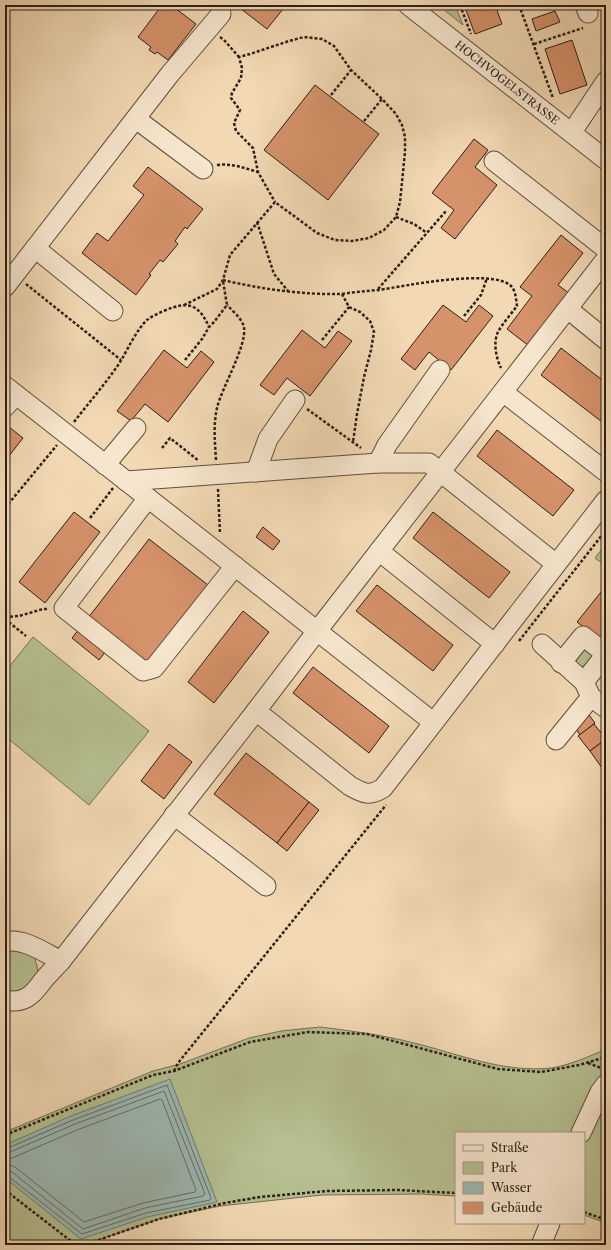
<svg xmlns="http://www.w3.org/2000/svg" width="611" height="1250" font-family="'Libre Caslon Text',serif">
<rect width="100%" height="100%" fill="#f2d9b4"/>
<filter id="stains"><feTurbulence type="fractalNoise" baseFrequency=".005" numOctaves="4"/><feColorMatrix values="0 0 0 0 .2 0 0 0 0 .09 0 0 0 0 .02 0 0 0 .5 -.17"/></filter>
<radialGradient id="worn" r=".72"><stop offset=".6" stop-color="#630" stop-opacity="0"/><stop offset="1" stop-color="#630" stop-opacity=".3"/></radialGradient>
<g fill="#b6c091" stroke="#717054">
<path d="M438,5H455L463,25Z"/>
<path d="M606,544V566L595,558Z"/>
<path d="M33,637L149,731L89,805L5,736V672Z"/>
<path d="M586,648L593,655L585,665L581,668L575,662Z"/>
<path d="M5,948L31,954L35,959L37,966L38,973L28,991L5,994Z"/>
<path d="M320,1027C352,1031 383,1035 414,1043C459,1054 503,1073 551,1068C570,1065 588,1057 606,1049V1223L584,1215V1133H456V1196L421,1194L322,1195L220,1206L159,1219L84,1245H5V1132L153,1071L180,1064L249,1038L281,1031Z"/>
</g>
<path fill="#9cb9b3" stroke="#6f7b75" d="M170,1079L217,1202L147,1217L81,1239L5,1178V1145L71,1116Z"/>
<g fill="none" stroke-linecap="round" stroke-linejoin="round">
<g stroke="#646c66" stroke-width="1">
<path d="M5,1148H8L73,1120L167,1085L211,1198L210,1200L146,1213L82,1234L9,1177L5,1176"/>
<path d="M5,1153L10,1152L75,1124L164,1091L205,1194L203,1196L145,1208L83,1229L12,1172L5,1170"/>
<path d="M5,1159L12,1158L77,1130L160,1099L162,1100L196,1190L195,1192L143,1203L84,1222L15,1167L10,1165L5,1164"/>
</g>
</g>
<g fill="#d6926b" stroke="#2c1f18">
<path d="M162,5H171L196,24L168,60L157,52L155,54L149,50L151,47L138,37Z"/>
<path d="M236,5H277L283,9L267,29Z"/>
<path d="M464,5H495L502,24L475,34Z"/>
<path d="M555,11L560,22L536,31L532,19Z"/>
<path d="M572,40L587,85L560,94L545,49Z"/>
<path d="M315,85L379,134L328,200L264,150Z"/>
<path d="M606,90V108L602,110L595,104Z"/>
<path d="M474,139L488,150L475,167L497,185L455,239L441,228L454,210L432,193Z"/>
<path d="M148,167L203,209L187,229L185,227L175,241L178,244L163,262L160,260L149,274L151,275L136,295L82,253L97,233L108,241L144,195L133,186Z"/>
<path d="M561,235L583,253L558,285L570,294L529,346L507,329L532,296L520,287Z"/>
<path d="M443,305L466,322L479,305L493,316L451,370L429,352L415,370L401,359Z"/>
<path d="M302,330L325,348L338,331L352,341L310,396L287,378L274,395L260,385Z"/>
<path d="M561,348L606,383V425L541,375Z"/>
<path d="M164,350L187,368L201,351L214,362L168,422L145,404L131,421L117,411Z"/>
<path d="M9,427L23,438L5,461V432Z"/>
<path d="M497,430L574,490L553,516L477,456Z"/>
<path d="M74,512L100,532L45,603L19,582Z"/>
<path d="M433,512L510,572L489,598L413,538Z"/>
<path d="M263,527L280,541L273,550L256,537Z"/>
<path d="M149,539L208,585L147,664L88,618Z"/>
<path d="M377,585L453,645L433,671L356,611Z"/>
<path d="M606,585V597L601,592Z"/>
<path d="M601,592L606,597V632L600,640L577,622Z"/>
<path d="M243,611L269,632L214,703L188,682Z"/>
<path d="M79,629L106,651L99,660L72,638Z"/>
<path d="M313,667L389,726L369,753L293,693Z"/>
<path d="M589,715L595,723L580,735L574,726Z"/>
<path d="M594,724L606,739L590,751L578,736Z"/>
<path d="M606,739V765L602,768L590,751Z"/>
<path d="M169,744L192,762L164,799L141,781Z"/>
<path d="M246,753L309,802L277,843L214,794Z"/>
<path d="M309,802L319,810L287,851L277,843Z"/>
</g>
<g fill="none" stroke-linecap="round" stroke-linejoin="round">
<defs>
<g id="minor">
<path id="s1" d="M408,5L606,160"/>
<path d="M585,5L588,13"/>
<path d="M136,119L203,169"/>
<path d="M572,132L606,81"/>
<path d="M494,161L606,249"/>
<path d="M35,248L113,311"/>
<path d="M5,287L170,74L221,14"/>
<path d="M568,309L606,340"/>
<path d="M5,386L217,552L317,631L606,259"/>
<path d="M503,392L606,472"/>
<path d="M5,407L16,395"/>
<path d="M378,463L387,445L440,370"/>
<path d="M105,465L136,428"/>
<path d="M256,472L268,439L295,400"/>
<path d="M126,481L378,463H429L556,564"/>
<path d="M148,498L64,608L143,671L154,668L235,566"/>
<path d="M379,551L495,644"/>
<path d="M542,644L584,682L591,697L606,708"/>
<path d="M561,663L583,636L606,654L584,682"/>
<path d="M256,711L350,786C363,793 369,797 383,788L606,500"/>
<path d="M556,740L591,697"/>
<path d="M174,815L266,886"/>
<path d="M5,942C23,937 45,953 61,961"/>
<path d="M5,1000C23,1004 32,996 42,982C47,975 55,968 61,961L256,711L317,631L433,722"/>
<path d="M581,1133L600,1092L606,1084"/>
<path d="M541,1245L550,1223"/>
</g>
</defs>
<use href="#minor" stroke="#5e4e3f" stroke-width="21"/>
<g stroke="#2c1f18" stroke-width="2.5" stroke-dasharray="3 2" stroke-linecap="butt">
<path d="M460,5L471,34"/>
<path d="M519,5L553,98"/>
<path d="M5,6V5"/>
<path d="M220,37L224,40L239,57"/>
<path d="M534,44L583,28"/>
<path d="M331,95L351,70"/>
<path d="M364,121L382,99"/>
<path d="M217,165C232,163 244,168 258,172"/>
<path d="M396,217L414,224L427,233"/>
<path d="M257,222L274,274L288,291"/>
<path d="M223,280C260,289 304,295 342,294L349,307L360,312L370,321L374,332L371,350L364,377L357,414L353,442"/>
<path d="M26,284L121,360"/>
<path d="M378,289L446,211"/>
<path d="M342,294C354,292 366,291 379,290C404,286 493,268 511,286C516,291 516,300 517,306C511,314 503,323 498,332C493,342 496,358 501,368"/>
<path d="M184,305L217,289L223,280L230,255L275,202L317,233L335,240L352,241L369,238L384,230L396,217L400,202L405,152V137L402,125L396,114L382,99L351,70L334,46L322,39L304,37L289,41L250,54L239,57L242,68L241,78L232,93L231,98L240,110L234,123L236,131L253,148L258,172L275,202"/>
<path d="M464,316L481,295L487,278"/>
<path d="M322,340L349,307"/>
<path d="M185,360L202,339L209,327L214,322L227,305L223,281"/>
<path d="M307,409L361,448"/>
<path d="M74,422C90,401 108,381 122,359C128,348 138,328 147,320C152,316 159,313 166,310C188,301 199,304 209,327"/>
<path d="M162,448L170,438L199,461"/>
<path d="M216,460C215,442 213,426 217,408C222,387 247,346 244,327C242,319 233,311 227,305"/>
<path d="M218,489L220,534"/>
<path d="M5,508L57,445"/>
<path d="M90,518L113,488"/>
<path d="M603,534L606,536"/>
<path d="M5,617L19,616L43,609H49"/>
<path d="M5,619L26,636"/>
<path d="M519,641L606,530"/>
<path d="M588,1063L604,1069"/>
<path d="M174,1071L178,1063L386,805"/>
<path d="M5,1135L153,1075L174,1071L250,1042L308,1032L367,1034L498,1069L541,1072L579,1065L606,1057"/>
<path d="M5,1190L76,1245"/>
<path d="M584,1212L606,1220"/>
<path d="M84,1245L159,1219L225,1203L260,1197L327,1191L398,1190L456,1193"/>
</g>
<use href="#minor" stroke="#f7e6ce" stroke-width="19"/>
</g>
<g text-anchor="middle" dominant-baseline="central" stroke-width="3" stroke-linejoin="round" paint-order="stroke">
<g font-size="11" fill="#2c1f18" stroke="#f7e6ce">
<text stroke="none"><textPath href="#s1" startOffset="126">HOCHVOGELSTRASSE</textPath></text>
</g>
</g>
<rect width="611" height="1250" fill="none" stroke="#f2d9b4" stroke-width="20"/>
<rect x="6" y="6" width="599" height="1238" fill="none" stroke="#2c1f18" stroke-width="2"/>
<rect x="10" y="10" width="591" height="1230" fill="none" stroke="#2c1f18"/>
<rect x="455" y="1132" width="130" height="92" fill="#f7e6ce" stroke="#a69685"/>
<rect x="463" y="1145" width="20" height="6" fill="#f7e6ce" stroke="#a69685"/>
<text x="491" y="1152" font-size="12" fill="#2c1f18">Straße</text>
<rect x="463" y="1162" width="20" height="12" fill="#b6c091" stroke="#a69685"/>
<text x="491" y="1172" font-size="12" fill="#2c1f18">Park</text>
<rect x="463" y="1182" width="20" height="12" fill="#9cb9b3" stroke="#a69685"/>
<text x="491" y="1192" font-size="12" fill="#2c1f18">Wasser</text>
<rect x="463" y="1202" width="20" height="12" fill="#d6926b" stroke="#a69685"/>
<text x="491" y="1212" font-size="12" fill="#2c1f18">Gebäude</text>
<rect width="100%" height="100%" filter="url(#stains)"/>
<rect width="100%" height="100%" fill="url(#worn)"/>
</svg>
